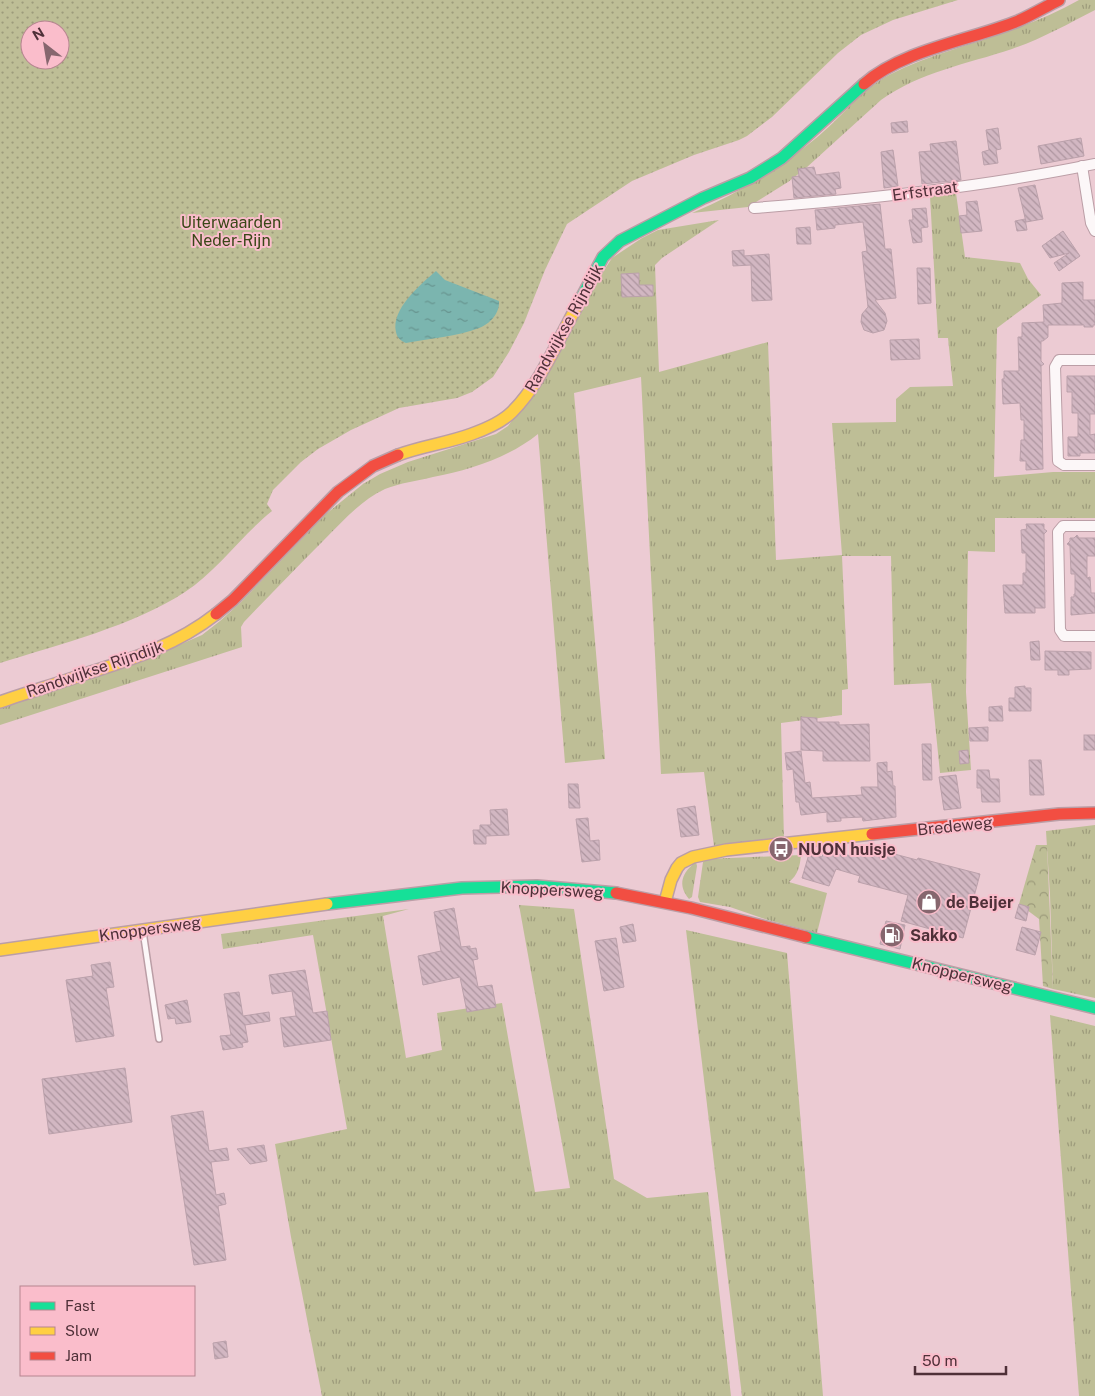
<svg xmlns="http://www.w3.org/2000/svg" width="1095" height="1396" font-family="'Public Sans',sans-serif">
<defs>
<pattern id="grass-tufts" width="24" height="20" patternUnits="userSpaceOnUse" patternTransform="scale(1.25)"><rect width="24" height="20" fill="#bebe96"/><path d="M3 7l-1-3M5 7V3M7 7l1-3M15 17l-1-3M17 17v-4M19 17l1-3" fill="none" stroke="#9d9b7b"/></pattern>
<pattern id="forest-crowns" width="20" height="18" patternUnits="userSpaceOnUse" patternTransform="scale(1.25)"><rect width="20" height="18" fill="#bebe96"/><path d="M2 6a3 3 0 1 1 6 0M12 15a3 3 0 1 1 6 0" fill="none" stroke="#9d9b7b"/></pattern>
<pattern id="park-dots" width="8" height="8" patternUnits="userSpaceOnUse" patternTransform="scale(1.25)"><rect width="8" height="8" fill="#bebe96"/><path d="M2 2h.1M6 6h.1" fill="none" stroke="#9d9b7b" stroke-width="1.8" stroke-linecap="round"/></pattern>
<pattern id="water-ripples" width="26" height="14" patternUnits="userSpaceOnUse" patternTransform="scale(1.25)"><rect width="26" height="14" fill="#7bb5af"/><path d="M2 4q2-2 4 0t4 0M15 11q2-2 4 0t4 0" fill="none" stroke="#67948f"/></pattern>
<pattern id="building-back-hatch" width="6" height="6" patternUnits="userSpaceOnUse" patternTransform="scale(1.25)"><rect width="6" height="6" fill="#d2b7c2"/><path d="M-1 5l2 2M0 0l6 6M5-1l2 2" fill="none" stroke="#ad959f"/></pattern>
</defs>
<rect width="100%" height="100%" fill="#eccbd3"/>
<g fill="url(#grass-tufts)">
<path d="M1079,0H1095V10C1068,24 1041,39 1012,49C967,64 920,72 881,100L806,168L788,182L748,207L692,213C737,194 777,170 815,139C840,119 861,90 889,75C930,54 975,44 1017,28C1039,20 1059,11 1079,0Z"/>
<path d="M956,193L965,257L1020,263L1028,279L1041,295L997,328L994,477L1053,472H1095V518H995V552L968,551L966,692L971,770L940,773L931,683L894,685L891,556H842L848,689L842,690V715L781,723L784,839L714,846L704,772L661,774L641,377L574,393L605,759L565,763L538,434C508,458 470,470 433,477C417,481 400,483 385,489C361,500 342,522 324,540C297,567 270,595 244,622L241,627L242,647L0,725V708L179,645L202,635L220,621L239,604L326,514L363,484L380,474L408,462L496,434L508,426L540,383L601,275L612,258L642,238L658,230L719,220L662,258L655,265L659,372L768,342L776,560L842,555L832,423L896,422V399L910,387L953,386L948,338H938L930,196Z"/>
<path d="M1095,825V998L1053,989L1050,895L1046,831Z"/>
<path d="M801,855C800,866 798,875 789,882L827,893L817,933L768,920L730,907L700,902L698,897L703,862L706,859Z"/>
<path d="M696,862L697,866L692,897L689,899C677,885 682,872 696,862Z"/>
<path d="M519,905L574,909L614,1179L647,1198L708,1192L731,1396H322L291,1237L275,1144L347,1129L313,935L223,949L221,934L409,909L383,916L406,1058L442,1050L437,1013L502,1003L535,1192L570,1188Z"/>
<path d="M686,930L787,953L823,1396H742Z"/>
<path d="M1050,1015L1095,1026V1396H1079Z"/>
</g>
<path fill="url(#forest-crowns)" d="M1036,845H1047L1053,989L1043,986L1039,919L1019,904Z"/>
<path fill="url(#park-dots)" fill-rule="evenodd" d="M0,0H958L893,20L861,35L838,53L772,117L747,136L739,140L694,155L632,181L567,224L545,270L524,323L509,352L493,377L472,392L457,398L399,408L351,430L318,449L301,462L273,490L267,504L272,511C242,535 217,571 185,592C133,626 60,644 0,663ZM30,30H60V60H30Z"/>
<path fill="url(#water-ripples)" d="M436,271L445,280L499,301C500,313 490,324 479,328C459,336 428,339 406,343C401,341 397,338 396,332C391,309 420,285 436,271Z"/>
<g fill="url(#building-back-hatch)" stroke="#bba1ab">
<path d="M907,121L908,132L892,133L891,123Z"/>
<path d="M998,128L1001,149L996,150L998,163L984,165L982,152L989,150L986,130Z"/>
<path d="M1081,138L1084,156L1041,164L1038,146Z"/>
<path d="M956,141L961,180L922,184L919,152L931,151L930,144Z"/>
<path d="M893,150L898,186L884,188L881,152Z"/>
<path d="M814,167L816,175L839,172L841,188L835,189L836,194L794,198L792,177L799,176L798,169Z"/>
<path d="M1035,185L1043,219L1026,222L1018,188Z"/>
<path d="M977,201L982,231L961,233L959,216L967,215L966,202Z"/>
<path d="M880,204L885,249H891L896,298L875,300L885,313L887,321L884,330L873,333L864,330L861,322L862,314L868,307L862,252L867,251L863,222L835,225V228L817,230L815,210Z"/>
<path d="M926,208L928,227L921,228L922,242L913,243L909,220H913L912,209Z"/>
<path d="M1025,219L1027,230L1017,231L1015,221Z"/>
<path d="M810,227L811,244H797L796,228Z"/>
<path d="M1063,231L1080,256L1059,271L1054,263L1069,253L1050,258L1042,246Z"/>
<path d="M744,250V256L769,254L772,300L752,301L751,265L733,266L732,251Z"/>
<path d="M917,268H930L931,303L918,304Z"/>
<path d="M639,273V285H653V296L622,297L621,274Z"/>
<path d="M1083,282V300H1095V325H1093V327H1084V325H1048V337L1043,341H1041V361L1044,364L1041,366L1043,469L1026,470V461H1020L1021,440H1024V420H1021L1020,403L1003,404L1002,379H1004V371H1019L1018,337H1022V323L1044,322L1043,305L1062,303V283Z"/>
<path d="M919,339L920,359L891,360L890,340Z"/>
<path d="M1067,376H1095V414H1090V435L1095,434V453H1080V456H1068V437H1078V413H1072V392H1067Z"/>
<path d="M1026,524H1044V529L1047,531L1044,534L1045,608H1035V613H1005L1003,585H1023V573H1026V553H1022L1021,530L1027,529Z"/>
<path d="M1077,535L1079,538H1095V556H1087V578L1090,577L1091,593H1095V613L1071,615V597H1074V594H1075V574H1071L1070,546L1067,544L1070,541V538H1074Z"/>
<path d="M1039,641L1040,660H1031L1030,642Z"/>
<path d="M1045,651L1091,652V669L1069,670V675H1058V670H1045Z"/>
<path d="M1025,686V688H1031V711H1009V698H1015V687Z"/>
<path d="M1002,706L1003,721H989V707Z"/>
<path d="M801,717L817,718V722H839V725L869,724L870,761H823V751L801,750Z"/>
<path d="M988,727V741H970L969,728Z"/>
<rect x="1084" y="735" width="11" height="15"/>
<path d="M922,744H931L932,780H923Z"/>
<path d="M968,750L969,763L960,764L959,751Z"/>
<path d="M801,751L805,783L810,782L812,798L862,795L861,787H878L877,763L887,762V772L892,771L893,786H895L896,817L863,821L862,817L841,818V821L827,822V812L801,815L799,802H796L793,769L787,770L785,753Z"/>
<path d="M1029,760H1041L1044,795H1030Z"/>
<path d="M977,770H989L990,779H999L1000,802H982L981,788H977Z"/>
<path d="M956,775L961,808L944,810L939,777Z"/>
<path d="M568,784H578L580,808H569Z"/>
<path d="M695,806L699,835L681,837L677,809Z"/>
<path d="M507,809L509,835L486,836V844H474L473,830H480V825H491L490,810Z"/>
<path d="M588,818L590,841L599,840L600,860L582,862L576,819Z"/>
<path d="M868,847L917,860L918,858L980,874L963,938L901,921L908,895L858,882L860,876L836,869L829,886L802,878L809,854L822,857L824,851L831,853L832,851L851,856L853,849L866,852Z"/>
<path d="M1019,904L1029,907L1026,921L1015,918Z"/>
<path d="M454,908L461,947L470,946V949L476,948L478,959L473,960L478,987L492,985L496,1007L467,1012L460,977L423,985L418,956L441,951L434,912Z"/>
<path d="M886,921L905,925L900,949L880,944Z"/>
<path d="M633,924L636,941L623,943L620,927Z"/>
<path d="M1022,927L1041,932L1035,955L1016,950Z"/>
<path d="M616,938L624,987L604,991L595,941Z"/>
<path d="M110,962L114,987L106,988L114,1036L76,1042L66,980L93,976L91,965Z"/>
<path d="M305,970L313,1013L327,1011L331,1040L284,1047L280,1018L296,1016L292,991L272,994L269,975Z"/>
<path d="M239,992L243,1016L269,1012L270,1021L245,1025L248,1042L242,1043L243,1047L223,1050L220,1036L231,1035L224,994Z"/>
<path d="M187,1000L191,1022L176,1024L175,1018L168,1019L165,1005Z"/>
<path d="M125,1068L132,1122L49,1134L42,1079Z"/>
<path d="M203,1111L209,1151L227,1148L229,1160L211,1162L216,1195L224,1193L226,1204L218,1206L226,1260L194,1265L171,1116Z"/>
<path d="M264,1145L267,1161L250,1164L237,1149Z"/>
<path d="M226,1341L228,1357L215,1359L213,1343Z"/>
</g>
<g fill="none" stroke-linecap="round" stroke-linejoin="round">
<defs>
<path id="lane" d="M143,931L159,1039"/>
<g id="street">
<path d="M1082,166L1091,223L1095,231"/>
<path d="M754,208C868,199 983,187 1095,164"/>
<path d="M1095,360H1059L1055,367L1058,461L1064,465H1095"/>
<path d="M1095,526H1063L1058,532L1060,630L1064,636H1095"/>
</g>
<g id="fast">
<path d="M576,308L603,257L620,241L703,198L750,178L782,158L864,84"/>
<path d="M327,904L462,888L537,886L616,893"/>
<path d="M806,937L1095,1008"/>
</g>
<g id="slow">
<path d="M398,455C422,446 448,443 472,434C486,429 501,423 512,412C540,384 557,342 576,308"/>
<path d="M0,702C29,692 59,683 88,673C133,659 178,644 216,614"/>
<path d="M665,902L671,880L677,868L681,863L693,857L726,850L872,834"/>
<path d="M0,950L327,904"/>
</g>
<g id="jam">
<path d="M864,84C902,50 971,40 1018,21C1032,15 1045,7 1059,0"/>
<path d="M216,614L233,600L338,492L373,466L398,455"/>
<path d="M872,834L1059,814L1095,813"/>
<path d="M616,893L691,908L806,937"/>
</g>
</defs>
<use href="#lane" stroke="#bb9ea6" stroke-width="8"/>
<use href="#street" stroke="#bb9ea6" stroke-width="12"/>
<use href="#fast" stroke="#bb9ea6" stroke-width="14"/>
<use href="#slow" stroke="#bb9ea6" stroke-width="14"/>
<use href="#jam" stroke="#bb9ea6" stroke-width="14"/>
<use href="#lane" stroke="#fcf7f8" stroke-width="5"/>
<use href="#street" stroke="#fcf7f8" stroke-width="10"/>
<use href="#fast" stroke="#16e098" stroke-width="11"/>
<use href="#slow" stroke="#ffcf43" stroke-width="11"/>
<use href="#jam" stroke="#f24e42" stroke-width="11"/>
</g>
<defs>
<symbol id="bus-disc" viewBox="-11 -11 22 22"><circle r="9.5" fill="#86666e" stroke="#fabdcb"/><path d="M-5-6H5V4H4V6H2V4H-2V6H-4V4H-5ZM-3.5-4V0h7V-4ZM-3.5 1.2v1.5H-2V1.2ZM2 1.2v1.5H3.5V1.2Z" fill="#fff"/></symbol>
<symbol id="shop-disc" viewBox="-11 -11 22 22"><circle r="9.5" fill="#86666e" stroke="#fabdcb"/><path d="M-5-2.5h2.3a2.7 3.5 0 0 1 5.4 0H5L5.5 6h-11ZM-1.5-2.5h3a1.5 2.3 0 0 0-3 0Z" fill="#fff"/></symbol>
<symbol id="fuel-disc" viewBox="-11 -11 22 22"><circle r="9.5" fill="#86666e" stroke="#fabdcb"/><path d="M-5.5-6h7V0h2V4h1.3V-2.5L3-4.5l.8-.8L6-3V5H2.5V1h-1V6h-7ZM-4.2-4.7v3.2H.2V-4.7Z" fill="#fff"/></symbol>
</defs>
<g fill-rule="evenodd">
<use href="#bus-disc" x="767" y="835" width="28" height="28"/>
<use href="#shop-disc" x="915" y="888" width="28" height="28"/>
<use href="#fuel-disc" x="878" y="921" width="28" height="28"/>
</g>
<g text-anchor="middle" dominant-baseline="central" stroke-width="4" stroke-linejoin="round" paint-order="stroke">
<g font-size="16" fill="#4f3038" stroke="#fabdcb">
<text transform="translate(925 191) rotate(-8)">Erfstraat</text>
<text transform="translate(564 328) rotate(-61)">Randwijkse Rijndijk</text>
<text transform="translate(95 669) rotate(-19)">Randwijkse Rijndijk</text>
<text transform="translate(955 826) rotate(-6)">Bredeweg</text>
<text transform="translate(552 890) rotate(3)">Knoppersweg</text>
<text transform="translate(150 929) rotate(-8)">Knoppersweg</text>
<text transform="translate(962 975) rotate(14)">Knoppersweg</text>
</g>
<g font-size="16" fill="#394717" stroke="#fabdcb">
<text x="231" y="222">Uiterwaarden<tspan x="231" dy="18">Neder-Rijn</tspan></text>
</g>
<g font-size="16" font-weight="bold" fill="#4f3038" stroke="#fabdcb" text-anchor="start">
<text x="798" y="849">NUON huisje</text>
<text x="946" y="902">de Beijer</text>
<text x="910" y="935">Sakko</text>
</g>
</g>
<rect x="20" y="1286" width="175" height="90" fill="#fabdcb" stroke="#b68590"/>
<rect x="30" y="1302" width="25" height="8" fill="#16e098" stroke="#b68590"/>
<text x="65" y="1311" font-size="15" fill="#4f3038">Fast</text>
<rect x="30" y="1327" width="25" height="8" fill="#ffcf43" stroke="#b68590"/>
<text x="65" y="1336" font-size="15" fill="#4f3038">Slow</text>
<rect x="30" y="1352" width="25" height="8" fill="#f24e42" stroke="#b68590"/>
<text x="65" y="1361" font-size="15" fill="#4f3038">Jam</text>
<g transform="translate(45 45) rotate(329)"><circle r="24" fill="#fabdcb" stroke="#b68590"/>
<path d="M0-4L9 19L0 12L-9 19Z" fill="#86666e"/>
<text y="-8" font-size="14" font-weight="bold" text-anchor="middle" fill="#4f3038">N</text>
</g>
<path d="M915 1366v8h91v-8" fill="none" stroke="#4f3038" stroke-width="2.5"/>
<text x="922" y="1366" font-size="15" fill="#4f3038" stroke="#fabdcb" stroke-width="4" paint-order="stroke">50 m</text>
</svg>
